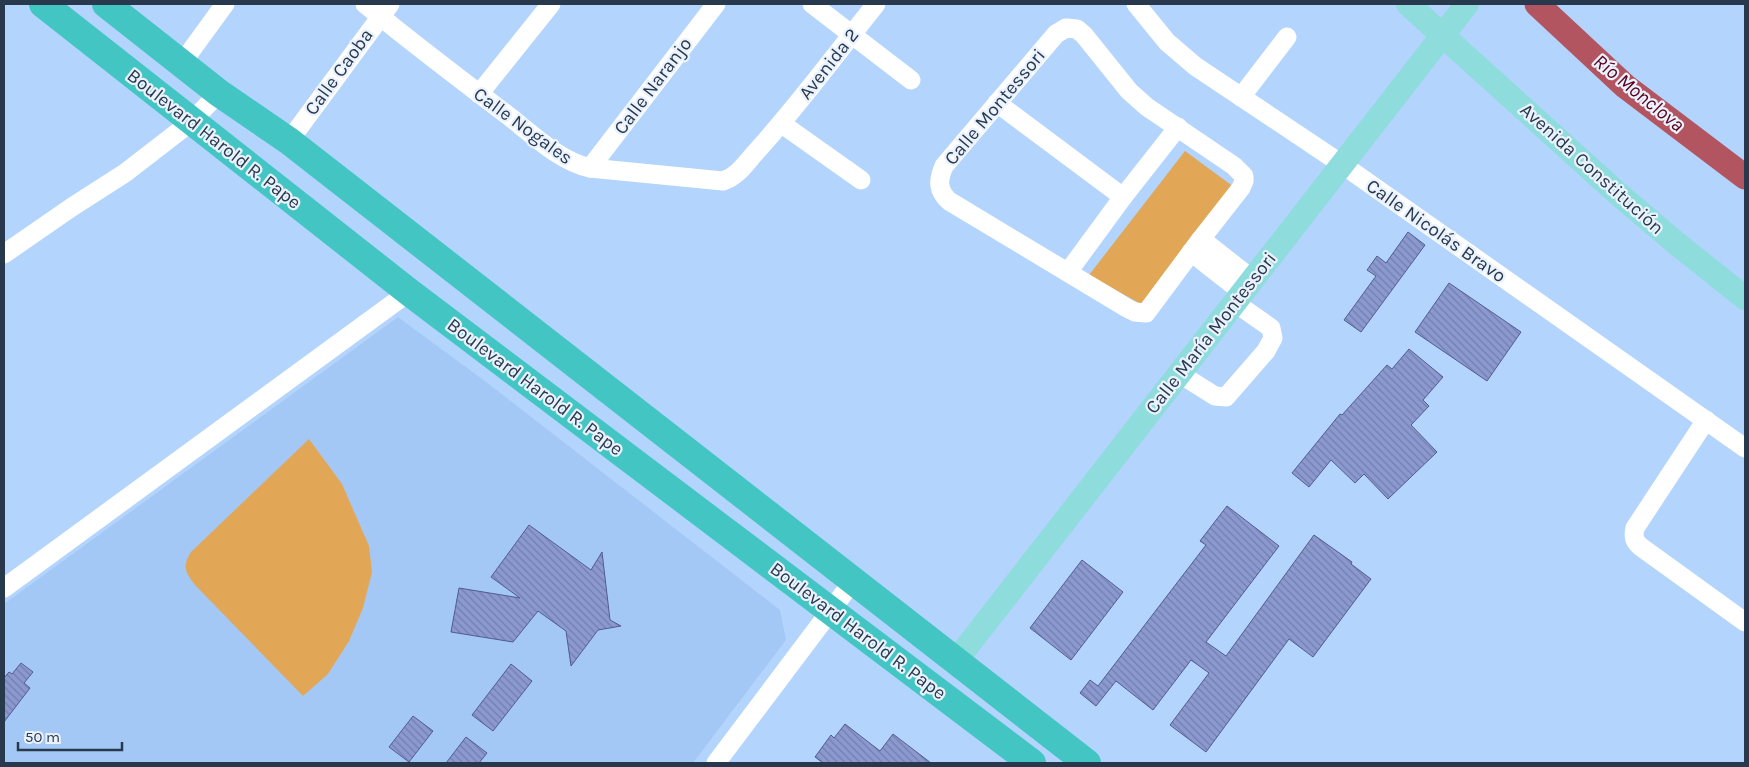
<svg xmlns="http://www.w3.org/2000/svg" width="1749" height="767" font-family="Karla,sans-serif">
<defs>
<pattern id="building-back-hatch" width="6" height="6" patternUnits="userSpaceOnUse" patternTransform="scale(1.25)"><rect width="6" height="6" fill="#8c99d0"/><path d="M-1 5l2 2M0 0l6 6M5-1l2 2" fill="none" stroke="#727eab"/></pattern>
</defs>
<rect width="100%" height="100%" fill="#b3d4fc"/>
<path fill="#a4c8f5" d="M398,317L486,382L780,610L786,640L693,763H4V604Z"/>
<g fill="#e1a756">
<path d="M1185,151L1238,190L1146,307L1089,275Z"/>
<path d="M309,439L342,484L369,546L372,572L363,608L349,641L328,674L303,696L195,585C185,572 182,566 191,552Z"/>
</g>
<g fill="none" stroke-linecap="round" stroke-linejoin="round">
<path stroke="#b35561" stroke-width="25" d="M1537,4L1625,86L1745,177"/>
</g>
<g fill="url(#building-back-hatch)" stroke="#515c8f">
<path d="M1408,232L1425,245L1361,332L1344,320L1376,276L1367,270L1377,256L1386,263Z"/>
<path d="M1449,283L1521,332L1487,381L1415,332Z"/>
<path d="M1409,349L1443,377L1423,400L1429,406L1411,425L1437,452L1388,499L1364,474L1355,483L1331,460L1309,487L1292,473L1340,414L1342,415L1387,365L1392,369Z"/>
<path d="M1227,506L1279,546L1206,642L1226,656L1314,535L1352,562L1351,564L1371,579L1313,657L1289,639L1206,752L1170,725L1209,673L1191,660L1153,710L1116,681L1096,706L1080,693L1090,680L1098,686L1206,545L1200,541Z"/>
<path d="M529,525L591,570L602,552L610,620L621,626L598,630L571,666L566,631L538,611L513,642L451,632L459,588L520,598L491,577Z"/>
<path d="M1082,560L1123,592L1071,660L1030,628Z"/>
<path d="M21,663L33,672L24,683L30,688L4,722V678L9,672L12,674Z"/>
<path d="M511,664L532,681L493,731L472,715Z"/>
<path d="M413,716L433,731L409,762L389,747Z"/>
<path d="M845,724L880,751L893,734L931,763H823L815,757L831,735L834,738Z"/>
<path d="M466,737L487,753L479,763H446Z"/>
</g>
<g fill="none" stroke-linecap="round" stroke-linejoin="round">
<g stroke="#fff" stroke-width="19">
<path d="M365,4C412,43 461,80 510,117C534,136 560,161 590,168L723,181C737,177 746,163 755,153C798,106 836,54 876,4"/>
<path d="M812,4L911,80"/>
<path d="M1136,4L1167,42L1195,66L1343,165L1745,448"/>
<path d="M1066,28L1077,29L1084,35L1129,91L1147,107L1234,166L1244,176V181L1241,188L1201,239L1146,313L1135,312L1127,308L949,201C937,190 938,180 944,166L1056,34Z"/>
<path d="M182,63L225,4"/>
<path d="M479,94L551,4"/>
<path d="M1241,97L1287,37"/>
<path d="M997,103L1123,197"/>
<path d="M782,124L861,180"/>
<path d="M289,141L390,4"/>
<path d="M590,168L716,4"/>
<path d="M1201,239L1252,279"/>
<path d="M1191,252L1242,292"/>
<path d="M4,254L72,207L125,173L191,122L219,93"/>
<path d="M1068,272L1123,197L1178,127"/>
<path d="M1180,374L1215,396L1226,397L1266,351L1273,338L1271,328L1234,302"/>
<path d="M1706,420L1635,528C1633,537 1634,541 1641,547L1745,622"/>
<path d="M4,588L409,292"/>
<path d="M716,763L853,581"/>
</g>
<g stroke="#8edcdb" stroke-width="24">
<path d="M1408,4L1616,192L1676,243L1745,298"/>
<path d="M955,662L1467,4"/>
</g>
<g stroke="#43c5c3" stroke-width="28">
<path d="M43,4L409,292L1032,763"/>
<path d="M106,4L219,93L289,141L1087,763"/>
</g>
</g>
<g text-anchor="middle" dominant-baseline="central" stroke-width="4.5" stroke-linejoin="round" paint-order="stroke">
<g font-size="19" fill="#29394d" stroke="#eaf2fd">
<text transform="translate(829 64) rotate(-52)">Avenida 2</text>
<text transform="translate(339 72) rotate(-54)">Calle Caoba</text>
<text transform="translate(653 86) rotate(-53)">Calle Naranjo</text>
<text transform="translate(995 107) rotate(-50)">Calle Montessori</text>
<text transform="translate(523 126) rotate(36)">Calle Nogales</text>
<text transform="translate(214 139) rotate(38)">Boulevard Harold R. Pape</text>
<text transform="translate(1592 169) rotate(42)">Avenida Constitución</text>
<text transform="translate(1436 231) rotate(35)">Calle Nicolás Bravo</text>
<text transform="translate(1211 333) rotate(-52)">Calle María Montessori</text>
<text transform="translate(535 387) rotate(37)">Boulevard Harold R. Pape</text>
<text transform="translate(858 631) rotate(37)">Boulevard Harold R. Pape</text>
</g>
<g font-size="20" font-style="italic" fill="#5b001a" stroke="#eaf2fd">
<text transform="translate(1639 93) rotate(39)">Río Monclova</text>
</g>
</g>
<rect width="1749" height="767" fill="none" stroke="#29394d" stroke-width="10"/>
<path d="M18 742v8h104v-8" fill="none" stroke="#29394d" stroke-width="2.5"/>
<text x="25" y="742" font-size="15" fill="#29394d" stroke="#eaf2fd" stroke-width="4" paint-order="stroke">50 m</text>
</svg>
